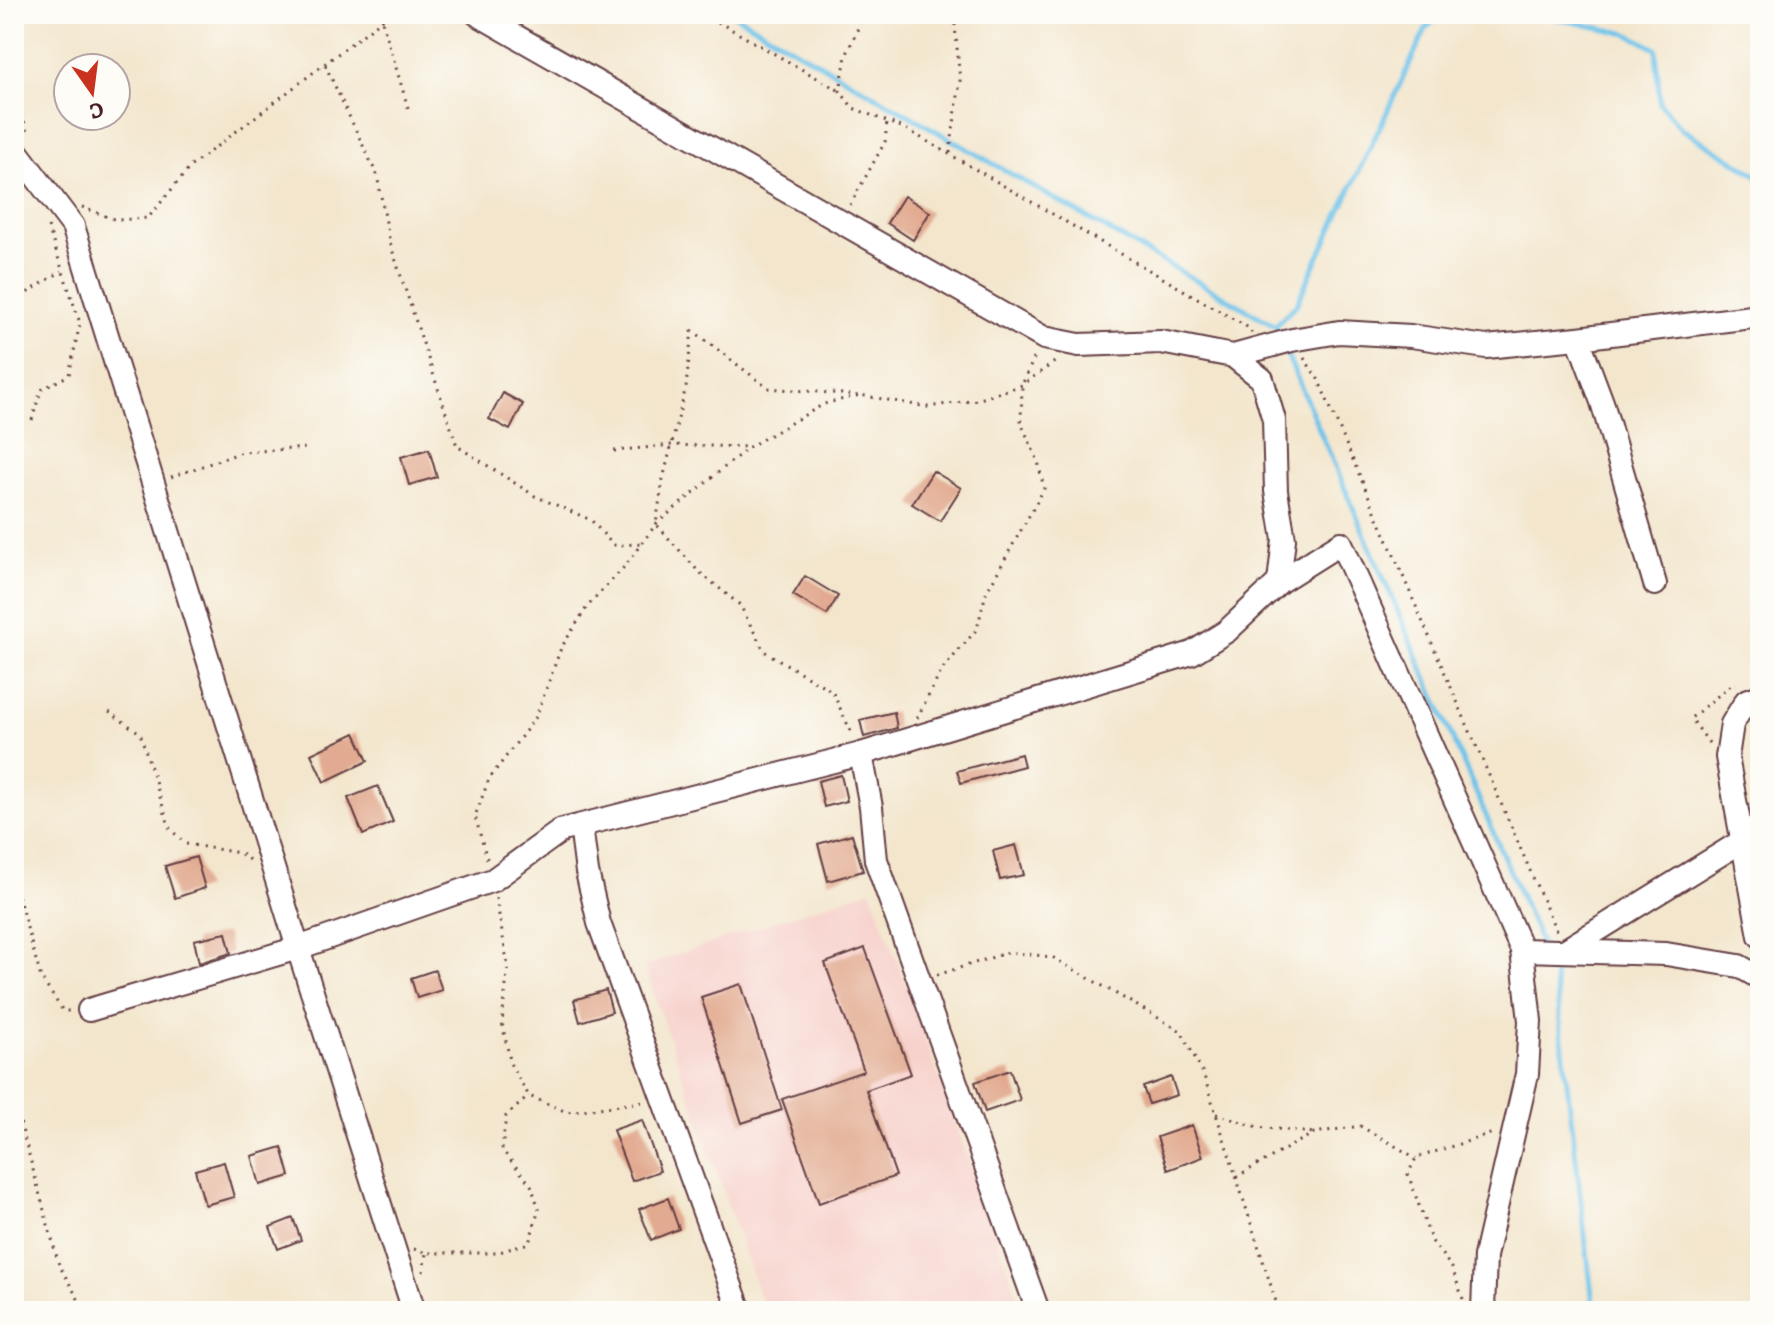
<svg xmlns="http://www.w3.org/2000/svg" width="1774" height="1325" font-family="Alegreya,serif">
<rect width="100%" height="100%" fill="#fdfcf7"/>
<filter id="ink" filterUnits="userSpaceOnUse"><feTurbulence type="fractalNoise" baseFrequency=".0125" numOctaves="2"/><feDisplacementMap in="SourceGraphic" scale="16" xChannelSelector="R" yChannelSelector="G"/><feConvolveMatrix kernelMatrix="1 2 1 2 8 2 1 2 1" color-interpolation-filters="sRGB"/></filter>
<filter id="wash" filterUnits="userSpaceOnUse"><feTurbulence type="fractalNoise" baseFrequency=".006" numOctaves="4" result="noise"/><feDisplacementMap in="SourceGraphic" scale="32" xChannelSelector="R" yChannelSelector="G"/><feGaussianBlur stdDeviation="1.8" result="paint"/><feColorMatrix in="noise" values="0 0 0 0 0 0 0 0 0 0 0 0 0 0 0 0 0 1.4 0 .05"/><feComposite in="paint" operator="in"/></filter>
<g filter="url(#wash)">
<rect width="100%" height="100%" fill="#f3e6cd"/>
<path fill="#f7d0cb" d="M871,889L1023,1311H765L644,966Z"/>
<g fill="none" stroke-linecap="round" stroke-linejoin="round">
<g stroke="#6dc3ea" stroke-width="5">
<path d="M733,14L1275,326L1280,337"/>
<path d="M1536,14L1628,34L1656,49L1660,104L1682,129L1760,177"/>
<path d="M1275,326L1296,305L1427,27L1443,14"/>
<path d="M1285,350L1541,943"/>
<path d="M1547,956L1554,972L1594,1311"/>
</g>
</g>
<g id="blocks">
<g fill="#e2aa90">
<path d="M904,196L930,212L913,240L887,223Z"/>
<path d="M503,393L523,404L510,430L489,419Z"/>
<path d="M429,449L437,477L409,485L401,457Z"/>
<path d="M933,471L961,488L940,521L912,504Z"/>
<path d="M805,576L838,596L827,615L793,595Z"/>
<path d="M894,712L897,728L864,737L860,720Z"/>
<path d="M355,733L368,761L324,782L311,754Z"/>
<path d="M1021,754L1024,766L961,783L957,771Z"/>
<path d="M841,775L847,801L824,807L818,781Z"/>
<path d="M378,786L393,822L363,835L348,798Z"/>
<path d="M852,834L863,871L828,881L818,844Z"/>
<path d="M1016,845L1024,875L1000,880L993,851Z"/>
<path d="M196,857L205,888L175,898L165,866Z"/>
<path d="M226,933L231,953L199,963L194,940Z"/>
<path d="M865,948L911,1074L866,1090L896,1176L819,1203L782,1099L864,1071L825,963Z"/>
<path d="M435,970L442,990L417,998L411,978Z"/>
<path d="M741,984L782,1110L742,1123L701,997Z"/>
<path d="M606,990L612,1012L580,1022L574,1000Z"/>
<path d="M1010,1070L1020,1100L985,1112L975,1082Z"/>
<path d="M1171,1077L1177,1095L1149,1104L1143,1087Z"/>
<path d="M642,1120L660,1171L632,1181L613,1130Z"/>
<path d="M1192,1125L1203,1157L1168,1170L1157,1137Z"/>
<path d="M282,1147L290,1176L260,1185L252,1156Z"/>
<path d="M224,1162L234,1197L205,1205L195,1170Z"/>
<path d="M668,1198L679,1229L651,1240L639,1209Z"/>
<path d="M293,1218L301,1240L278,1249L270,1227Z"/>
</g>
</g>
</g>
<g filter="url(#ink)">
<use href="#blocks" fill-opacity="0" stroke="#633d43" stroke-width="2"/>
<g fill="none" stroke-linecap="round" stroke-linejoin="round">
<defs>
<g id="minor">
<path d="M477,14L1044,338L1079,345L1161,342L1233,356L1262,379L1274,420L1276,491L1284,539L1279,582"/>
<path d="M14,148L73,226L298,948L414,1311"/>
<path d="M1578,338L1602,402L1655,584"/>
<path d="M1233,356L1292,340L1339,332L1411,336L1486,347L1578,338L1760,316"/>
<path d="M1760,696L1746,701L1732,724L1727,757L1760,936"/>
<path d="M861,754L871,807L876,860L1038,1311"/>
<path d="M581,826L587,872L599,923L740,1311"/>
<path d="M1522,950L1666,954L1739,966L1760,978"/>
<path d="M1564,951L1742,841"/>
<path d="M89,1010L298,948L493,880L562,830L861,754L1192,653L1227,631L1279,582L1341,543L1522,950L1530,1021L1527,1074L1485,1256L1483,1311"/>
</g>
</defs>
<use href="#minor" stroke="#633d43" stroke-width="26"/>
<g stroke="#633d43" stroke-width="3" stroke-dasharray="2 6" stroke-linecap="butt">
<path d="M380,14L409,111"/>
<path d="M704,14L840,91"/>
<path d="M864,14L846,56L840,91L853,108L906,129L1247,327L1252,333"/>
<path d="M532,22L536,14"/>
<path d="M325,65L377,175L390,243L457,446L535,496L591,520L613,545L642,544"/>
<path d="M14,91L28,133"/>
<path d="M950,153L960,81L954,14"/>
<path d="M850,205L885,142L887,122"/>
<path d="M82,207L116,220L148,218L191,166L382,20L386,14"/>
<path d="M48,227L80,323L82,325"/>
<path d="M14,301L62,271"/>
<path d="M692,330L686,387L663,479L656,524L698,571L740,605L764,651L832,691L853,736"/>
<path d="M692,330L768,388L856,395"/>
<path d="M1304,358L1318,379L1557,933"/>
<path d="M32,420L41,390L69,375L80,323"/>
<path d="M614,451L671,445L749,447"/>
<path d="M171,477L242,452L307,448"/>
<path d="M109,712L140,733L170,829L186,844L240,853L252,862"/>
<path d="M917,718L942,670L977,629L986,593L1044,489L1038,461L1021,423L1022,385L1035,356"/>
<path d="M1709,743L1691,718L1732,684L1736,685"/>
<path d="M487,859L475,816L489,779L536,717L561,648L587,607L626,565L656,524L749,447L824,404L860,395L927,407L977,400L1022,385L1056,361"/>
<path d="M14,881L41,978L63,1011H71"/>
<path d="M496,898L508,966L502,1023L511,1065L529,1096L567,1112L644,1102"/>
<path d="M937,975L1009,952L1052,957L1181,1031L1203,1073L1279,1311"/>
<path d="M14,1100L59,1265L85,1311"/>
<path d="M1216,1114L1258,1127L1314,1133"/>
<path d="M1236,1177L1314,1133L1360,1126L1416,1158"/>
<path d="M414,1249L426,1253H496L529,1243L539,1209L531,1185L502,1150L506,1116L529,1096"/>
<path d="M423,1272L426,1253"/>
<path d="M1463,1299L1452,1268L1431,1240L1408,1174L1416,1158L1493,1133"/>
</g>
<use href="#minor" stroke="#fff" stroke-width="22"/>
</g>
</g>
<rect width="1774" height="1325" fill="none" stroke="#fdfcf7" stroke-width="48"/>
<g transform="translate(92 92) rotate(166)"><circle r="38" fill="#fdfcf7" stroke="#b5a4a5" stroke-width="2"/>
<path d="M0-6L14 30L0 20L-14 30Z" fill="#c8321e"/>
<text y="-12" font-size="22" font-weight="bold" text-anchor="middle" fill="#4a1f2b">С</text>
</g>
</svg>
